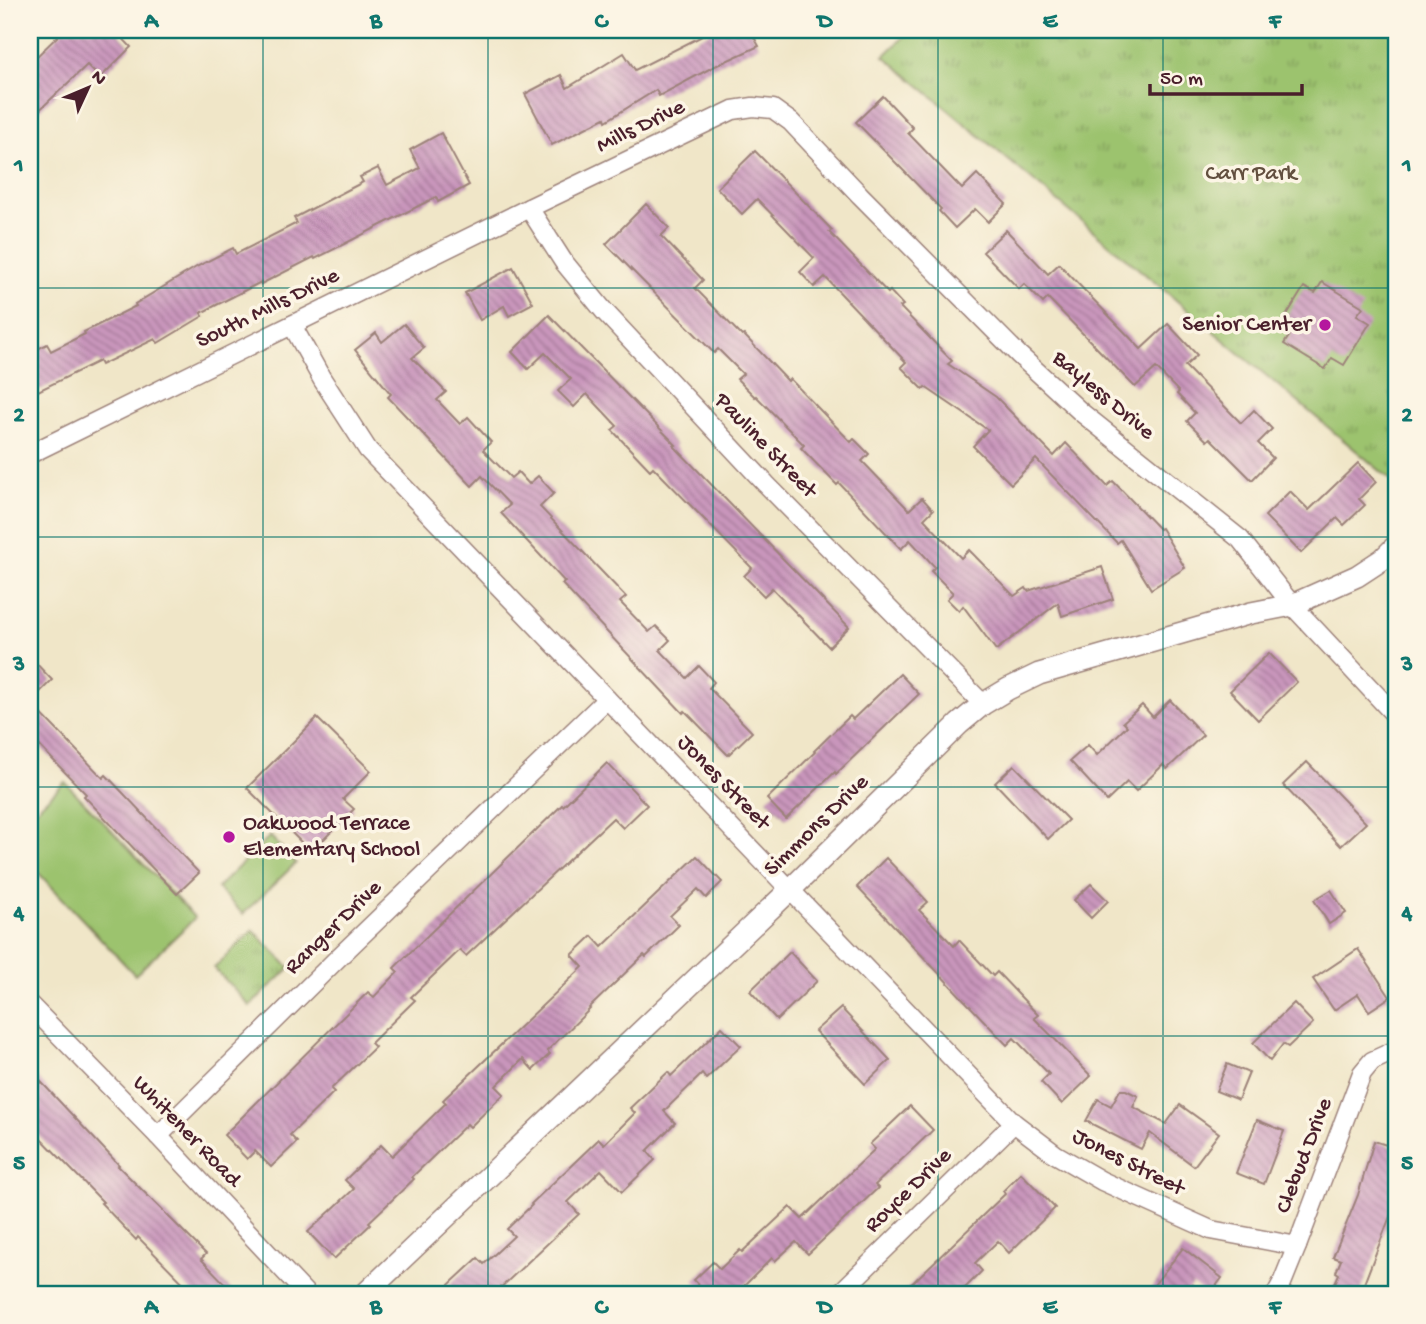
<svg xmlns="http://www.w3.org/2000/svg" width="1426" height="1324" font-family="'Gochi Hand',sans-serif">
<defs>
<pattern id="park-tufts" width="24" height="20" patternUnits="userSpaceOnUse" patternTransform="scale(1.75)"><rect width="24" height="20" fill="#9cc36e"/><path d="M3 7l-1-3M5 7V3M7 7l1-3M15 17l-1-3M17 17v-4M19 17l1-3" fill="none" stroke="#819e5b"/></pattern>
<pattern id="building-back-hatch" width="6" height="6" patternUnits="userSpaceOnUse" patternTransform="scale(1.75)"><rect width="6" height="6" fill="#c996bc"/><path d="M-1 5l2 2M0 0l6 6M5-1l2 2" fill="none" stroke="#a57a99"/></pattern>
</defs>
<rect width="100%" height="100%" fill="#fcf5e5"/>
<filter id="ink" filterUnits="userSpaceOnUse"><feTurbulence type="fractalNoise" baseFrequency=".0143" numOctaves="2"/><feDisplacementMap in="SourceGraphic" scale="14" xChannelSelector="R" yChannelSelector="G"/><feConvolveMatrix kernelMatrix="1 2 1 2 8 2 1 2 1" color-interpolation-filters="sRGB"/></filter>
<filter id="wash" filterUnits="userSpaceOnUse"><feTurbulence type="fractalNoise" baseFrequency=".00686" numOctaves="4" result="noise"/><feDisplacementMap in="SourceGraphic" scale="28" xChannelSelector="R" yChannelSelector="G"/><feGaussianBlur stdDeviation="1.57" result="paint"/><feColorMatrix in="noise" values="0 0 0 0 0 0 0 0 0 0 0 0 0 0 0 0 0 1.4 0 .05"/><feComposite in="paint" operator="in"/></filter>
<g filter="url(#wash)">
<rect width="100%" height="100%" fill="#f0e6c8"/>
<g fill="#9cc36e" stroke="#73714c" stroke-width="2">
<path d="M65,782L195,918L135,975L30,864V815Z"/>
<path d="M270,836L296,863L243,914L217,888Z"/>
</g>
<g fill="url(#park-tufts)" stroke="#73714c" stroke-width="2">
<path d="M911,30H1396V484L884,56Z"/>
<path d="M253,930L290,968L250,1006L214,968Z"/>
</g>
<g id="blocks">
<g fill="url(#building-back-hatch)">
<path d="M64,30H115L131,47L100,78L87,65L30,119V63Z"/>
<path d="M714,30H750L759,46L713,67L659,96L656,90L606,121L605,118L552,145L525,94L561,75L567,88L624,53L635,70Z"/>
<path d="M883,96L913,128L908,133L962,189L977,174L1006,204L988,222L975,209L955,228L939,211L941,209L856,122Z"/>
<path d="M441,133L469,185L438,202L436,197L315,259L314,257L261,284V282L201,313L203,316L158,343L155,339L101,365L99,361L30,395V353L47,344L51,351L85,334L84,332L136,306L135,304L198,266L233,248L236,254L297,223L294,218L363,182L360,177L378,168L387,185L420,168L410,150Z"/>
<path d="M755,151L832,230L829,232L888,293L890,291L903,305L900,307L952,361L948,364L996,397L1054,456L1066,443L1107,486L1113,481L1159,529L1161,528L1185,568L1151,589L1121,540L1117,543L1036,459L1011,484L973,446L988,430L925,387L923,389L901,367L906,362L825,277L814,287L800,272L814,258L757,199L742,214L717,188Z"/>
<path d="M646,204L669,228L661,236L703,280L695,288L742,336L744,335L788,381L790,379L851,442L854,439L869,454L862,461L909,510L922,498L933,510L924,519L961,558L969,550L1014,596L1026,588L1028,591L1102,567L1113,599L1062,616L1058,603L996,650L963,606L959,611L947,599L953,593L931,571L935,567L910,540L901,549L839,483L837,485L801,448L804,445L756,396L755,397L737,379L743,374L718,349L714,353L606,244Z"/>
<path d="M1006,230L1048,274L1059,264L1141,349L1168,324L1197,355L1185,366L1241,423L1254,410L1272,429L1258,443L1273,458L1252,480L1210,438L1207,441L1187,421L1195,413L1177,394L1179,392L1156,368L1135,387L1048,298L1043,303L1024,284L1019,289L983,252Z"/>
<path d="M513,267L533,303L509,316L504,306L480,320L465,293Z"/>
<path d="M1322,282L1363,307L1357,315L1370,323L1344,365L1332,358L1325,369L1284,344L1291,333L1280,326L1304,287L1315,293Z"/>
<path d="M549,315L676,445L674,446L849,627L829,647L772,588L764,596L744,576L752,568L653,467L650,470L612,430L617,426L587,394L574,407L558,391L571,379L545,353L528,369L512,352Z"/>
<path d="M404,324L424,348L412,358L446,392L437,400L460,424L468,417L491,442L483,450L511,478L518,472L529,484L538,476L554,493L540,507L626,597L620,602L649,632L656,626L670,640L660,650L687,678L699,666L714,682L709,688L752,732L728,755L685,711L683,713L562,584L565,582L501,513L510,505L482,476L472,486L388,397L391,394L355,350L376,333L382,342Z"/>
<path d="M1358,463L1376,482L1359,499L1365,505L1344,525L1337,518L1301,553L1265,516L1290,491L1309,510Z"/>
<path d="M1269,653L1297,682L1258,720L1230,691Z"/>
<path d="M30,657L52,680L30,702Z"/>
<path d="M900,674L919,694L836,774L835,772L786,819L767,799L815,752L814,751L850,716L853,719Z"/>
<path d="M1170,700L1203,735L1167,769L1163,765L1136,791L1127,782L1107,801L1070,761L1088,745L1097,755L1127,726L1123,722L1142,705L1153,717Z"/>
<path d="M30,702L103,778L106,775L199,873L177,894L84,796L86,794L30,736Z"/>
<path d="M317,718L371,771L343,799L354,809L311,852L247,788Z"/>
<path d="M1307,762L1366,823L1341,846L1283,785Z"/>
<path d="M607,763L647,805L623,828L613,818L466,956L460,950L411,997L415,1000L371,1043L375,1047L331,1089L334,1092L290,1135L297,1142L271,1167L255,1151L247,1159L224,1135L368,992L374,997L398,972L394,968L562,805L563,806Z"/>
<path d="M1014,765L1068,820L1048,839L995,783Z"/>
<path d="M697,856L722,882L706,898L698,889L670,916L679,925L646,957L644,955L589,1008L590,1009L547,1051L550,1054L533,1070L523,1059L496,1086L504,1094L470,1127L467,1124L412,1177L414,1179L369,1222L371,1224L334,1259L308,1232L354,1189L345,1180L381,1145L392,1156L446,1103L443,1100L583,967L572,955L592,936L602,947Z"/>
<path d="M886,858L928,902L919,910L954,946L959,940L993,976L997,972L1038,1015L1034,1018L1091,1076L1062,1104L1041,1082L1049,1074L1014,1038L1007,1045L857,887Z"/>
<path d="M1091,884L1108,901L1091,918L1074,900Z"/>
<path d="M1331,890L1346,913L1329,924L1314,900Z"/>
<path d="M1358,949L1390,997L1369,1011L1358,994L1334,1010L1313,979Z"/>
<path d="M790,952L817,981L777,1020L750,991Z"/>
<path d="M1294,1003L1313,1023L1288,1047L1283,1044L1270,1061L1253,1043Z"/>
<path d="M841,1008L890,1060L865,1084L815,1031Z"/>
<path d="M722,1027L741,1046L706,1079L702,1074L664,1111L675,1123L647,1151L655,1160L622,1192L601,1170L568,1202L579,1214L494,1294H439L478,1258L484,1264L514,1236L507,1229L532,1205L531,1204L599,1139L604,1144L635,1113L630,1108L668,1072L671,1076Z"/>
<path d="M1227,1064L1249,1073L1238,1100L1216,1091Z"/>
<path d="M30,1070L119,1165L118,1166L206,1254L201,1259L235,1294H194L138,1237L136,1240L101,1203L103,1202L30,1127Z"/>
<path d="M1120,1090H1126L1138,1096L1133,1107L1166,1124L1180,1105L1219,1133L1194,1166L1150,1133L1141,1149L1086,1121L1098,1099L1111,1106Z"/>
<path d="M910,1106L933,1130L875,1185L878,1188L808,1254L796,1242L775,1261L772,1258L736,1294H708L694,1280L713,1262L720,1269L740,1250L742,1252L790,1207L802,1219L875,1149L870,1144Z"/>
<path d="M1257,1120L1284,1131L1264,1184L1236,1173Z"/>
<path d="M1374,1141L1396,1148V1201L1360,1294H1330L1339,1274L1336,1272L1341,1260L1333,1257L1358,1195Z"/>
<path d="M1021,1173L1055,1208L1009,1253L998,1241L975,1263L982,1271L959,1294H901L1005,1194L1003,1191Z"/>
<path d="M1183,1248L1222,1278L1210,1294H1205L1193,1285L1186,1294H1147Z"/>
</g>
</g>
</g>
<g filter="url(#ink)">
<use href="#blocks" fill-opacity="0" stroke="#9d827a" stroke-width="2"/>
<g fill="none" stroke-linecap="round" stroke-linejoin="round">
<defs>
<g id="minor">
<path d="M529,208L563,261L604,311L766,484L983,704"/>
<path d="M292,325L322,379L368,450L1014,1123L1055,1154L1102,1181L1211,1230L1297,1246"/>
<path d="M30,454L529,208L733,110L753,107L773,109L791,122L860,195L1019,355L1082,413L1240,539L1292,605L1396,716"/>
<path d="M30,1005L158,1136L306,1294"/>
<path d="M158,1136L339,957L607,699"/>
<path d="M839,1294L1014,1123"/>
<path d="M1276,1294L1282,1283L1297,1246L1362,1073L1372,1061L1396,1050"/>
</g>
<path id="tertiary" d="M365,1294L791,889L959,724L983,704L1008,689L1039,674L1251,613L1292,605L1357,576L1383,559L1396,546"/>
</defs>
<use href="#minor" stroke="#9d827a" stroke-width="21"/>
<use href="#tertiary" stroke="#9d827a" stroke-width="24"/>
<use href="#minor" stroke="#fff" stroke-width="18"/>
<use href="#tertiary" stroke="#fff" stroke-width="21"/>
</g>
</g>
<path fill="none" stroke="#0f766e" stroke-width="2" stroke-opacity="0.55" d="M263,30V1294M488,30V1294M713,30V1294M938,30V1294M1163,30V1294M30,288H1396M30,537H1396M30,787H1396M30,1036H1396"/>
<g fill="#b5179e" stroke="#fcf5e5" stroke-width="2.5">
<circle cx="1325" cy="325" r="7"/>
<circle cx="229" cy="837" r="7"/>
</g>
<g text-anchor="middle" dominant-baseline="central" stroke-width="7" stroke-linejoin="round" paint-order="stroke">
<g font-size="23" fill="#4a1f2b" stroke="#fcf5e5">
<text transform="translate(641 127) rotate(-26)">Mills Drive</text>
<text transform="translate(268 309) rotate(-26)">South Mills Drive</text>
<text transform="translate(1103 396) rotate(40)">Bayless Drive</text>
<text transform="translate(765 446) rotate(46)">Pauline Street</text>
<text transform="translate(723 783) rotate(46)">Jones Street</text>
<text transform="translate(817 826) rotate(-44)">Simmons Drive</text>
<text transform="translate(334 928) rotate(-44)">Ranger Drive</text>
<text transform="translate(186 1132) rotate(46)">Whitener Road</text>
<text transform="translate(1305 1156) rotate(-69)">Clebud Drive</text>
<text transform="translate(1128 1163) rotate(27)">Jones Street</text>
<text transform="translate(909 1191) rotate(-44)">Royce Drive</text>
</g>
<g font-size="23" fill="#63503f" stroke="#fcf5e5">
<text x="1251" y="174">Carr Park</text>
</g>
<g font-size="23" fill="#4a1f2b" stroke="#fcf5e5" text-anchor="end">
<text x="1311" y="325">Senior Center</text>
<text x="243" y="824" text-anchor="start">Oakwood Terrace<tspan x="243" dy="26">Elementary School</tspan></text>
</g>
</g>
<rect width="1426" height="1324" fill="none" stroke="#fcf5e5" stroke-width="77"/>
<g transform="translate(88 88) rotate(46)" stroke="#fcf5e5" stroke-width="5" paint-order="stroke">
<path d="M0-5L12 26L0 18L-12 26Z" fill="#4a1f2b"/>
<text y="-10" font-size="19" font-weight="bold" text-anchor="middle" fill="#4a1f2b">N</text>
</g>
<path d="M1150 84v10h152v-10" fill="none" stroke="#4a1f2b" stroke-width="3.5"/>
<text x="1160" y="84" font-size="21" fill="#4a1f2b" stroke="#fcf5e5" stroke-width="5" paint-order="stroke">50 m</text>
<rect x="38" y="38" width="1350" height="1248" fill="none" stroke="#0f766e" stroke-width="2.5"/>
<g font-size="23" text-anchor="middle" font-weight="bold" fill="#0f766e">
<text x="151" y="27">A</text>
<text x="376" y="27">B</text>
<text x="601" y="27">C</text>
<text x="825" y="27">D</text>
<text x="1050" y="27">E</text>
<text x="1275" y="27">F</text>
<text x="19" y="171">1</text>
<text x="1407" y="171">1</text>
<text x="19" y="421">2</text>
<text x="1407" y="421">2</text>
<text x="19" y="670">3</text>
<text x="1407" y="670">3</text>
<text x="19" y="919">4</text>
<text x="1407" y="919">4</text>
<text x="19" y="1169">5</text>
<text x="1407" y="1169">5</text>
<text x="151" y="1313">A</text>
<text x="376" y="1313">B</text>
<text x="601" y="1313">C</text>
<text x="825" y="1313">D</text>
<text x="1050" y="1313">E</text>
<text x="1275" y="1313">F</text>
</g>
</svg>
